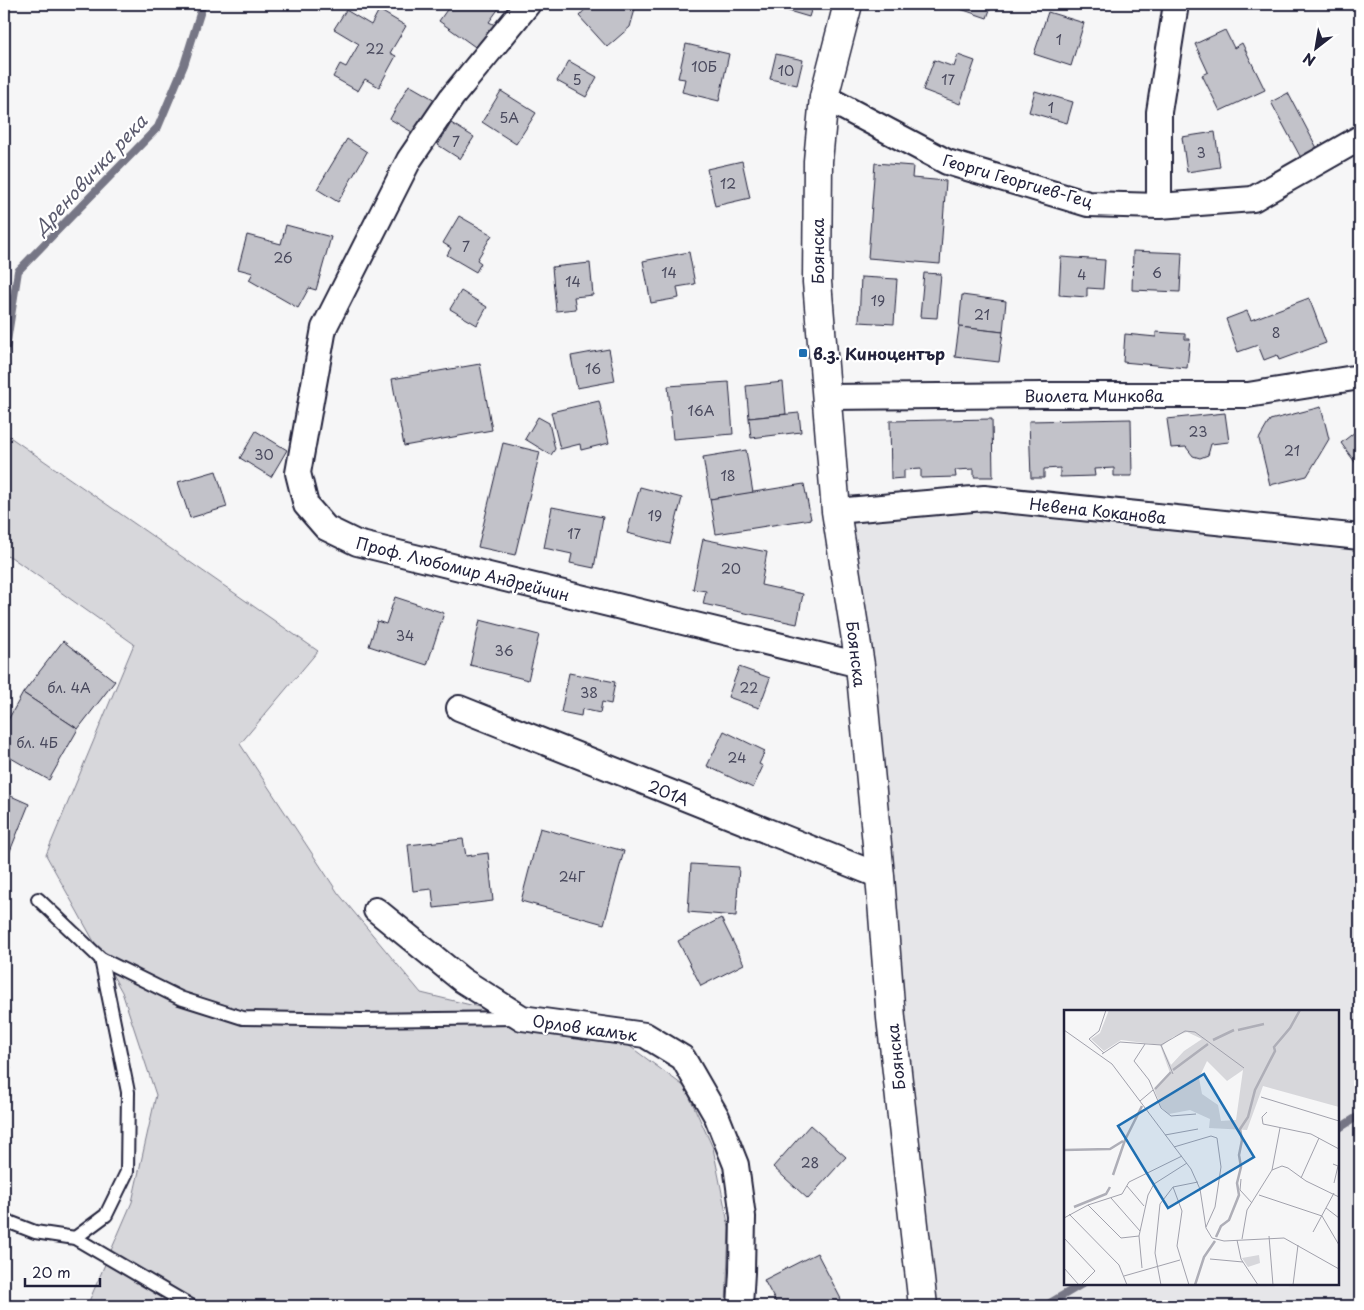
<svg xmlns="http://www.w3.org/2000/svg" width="1364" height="1310" font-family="'Playpen Sans',sans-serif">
<rect width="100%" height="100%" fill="#f6f6f7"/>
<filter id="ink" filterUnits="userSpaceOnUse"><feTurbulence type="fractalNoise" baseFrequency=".02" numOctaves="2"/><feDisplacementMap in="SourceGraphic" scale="10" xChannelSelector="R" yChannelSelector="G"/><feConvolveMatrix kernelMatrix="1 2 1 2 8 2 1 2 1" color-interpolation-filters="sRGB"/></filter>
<g filter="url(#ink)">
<path fill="#e6e6e9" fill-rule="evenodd" d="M984,498L1360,539V1306H923L836,511ZM1065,1011H1338V1284H1065Z"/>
<path fill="#d7d7db" stroke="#7c7c8b" d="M4,433L318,651L240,744L338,893L421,993L624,1042L685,1087L713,1148L729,1228L726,1306H87L132,1202L156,1095L122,992L46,855L134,644L11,557L4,556Z"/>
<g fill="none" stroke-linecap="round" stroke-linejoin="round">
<g stroke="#767685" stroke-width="8">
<path d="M4,361L18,271L158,127L184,65L203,4"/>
<path d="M1338,1129L1360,1115"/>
<path d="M1045,1306L1082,1284"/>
</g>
</g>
<g fill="#c2c2c9" stroke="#22223b">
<path d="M451,4H502L489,22L495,25L478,49L439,21Z"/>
<path d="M590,4H632L636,6L630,27L607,47L579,16Z"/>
<path d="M765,4H813L809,17Z"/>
<path d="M953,4H992L987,18L952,6Z"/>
<path d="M346,10L371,25L379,10L406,26L390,53L396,56L379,87L365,79L358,91L333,77L340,64L346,67L359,44L334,29Z"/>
<path d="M1048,12L1084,23L1071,66L1034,54Z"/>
<path d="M1225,30L1234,48L1242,43L1265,90L1220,111L1202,75L1208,72L1195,44Z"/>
<path d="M686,44L729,54L719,101L682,92L685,79L678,78Z"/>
<path d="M776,54L803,60L797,85L770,79Z"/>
<path d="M958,55L975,61L960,104L923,90L934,60L954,67Z"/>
<path d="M569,61L597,77L586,97L557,81Z"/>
<path d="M409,85L437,101L417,135L390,119Z"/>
<path d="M501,91L536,113L516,144L482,122Z"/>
<path d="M1035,91L1073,102L1067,123L1029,112Z"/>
<path d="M1288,93L1318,150L1301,158L1271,102Z"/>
<path d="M451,123L474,137L460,159L438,145Z"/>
<path d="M1215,132L1220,167L1187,172L1182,137Z"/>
<path d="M347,139L367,152L338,202L317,189Z"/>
<path d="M742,161L750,198L715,206L707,169Z"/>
<path d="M875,163L913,166L912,178L946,181L940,264L868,258Z"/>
<path d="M459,216L492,235L477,260L481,263L476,272L447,255L451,248L443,243Z"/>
<path d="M286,225L331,237L316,290L309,288L298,308L249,280L253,273L238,269L247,235L281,244Z"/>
<path d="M1133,251L1182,253L1180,292L1132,290Z"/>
<path d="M689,252L695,284L677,287L679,298L651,303L643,261Z"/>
<path d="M1061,257L1105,260L1103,289L1087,288V297L1059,295Z"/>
<path d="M590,263L593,295L574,297L576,309L556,311L552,267Z"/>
<path d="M924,273L941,274L937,318L920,317Z"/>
<path d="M861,277L897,279L894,324L859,322Z"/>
<path d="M461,291L487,307L477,325L450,309Z"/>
<path d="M962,295L1006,301L1003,332L959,327Z"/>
<path d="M1309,298L1326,343L1279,360L1277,355L1264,360L1258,345L1238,352L1226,319L1247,311L1251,320Z"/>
<path d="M959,327L1003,332L999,362L955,357Z"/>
<path d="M1156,332L1185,334V339H1190L1187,368L1123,362L1125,334L1156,337Z"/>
<path d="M609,349L615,381L577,388L571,356Z"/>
<path d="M480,364L492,430L404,446L392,379Z"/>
<path d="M729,382L733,434L673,439L668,386Z"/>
<path d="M783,382L786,414L749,418L746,386Z"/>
<path d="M599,401L609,443L581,450L580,444L560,449L551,412Z"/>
<path d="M1321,407L1329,439L1307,476L1270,485L1259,439L1270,420Z"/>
<path d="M799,413L801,432L751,438L749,418Z"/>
<path d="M1225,413L1229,442L1211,444L1208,455L1200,458L1193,456L1186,447L1171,448L1167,419Z"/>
<path d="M538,417L549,423L555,449L551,455L525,439Z"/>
<path d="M992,419L993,477H974V469L955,470L956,477L921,478V469L904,470V478L891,479L890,421Z"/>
<path d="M1131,419L1132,476H1114V468L1094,469L1095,476L1060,477V468L1044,469V478H1031L1029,421Z"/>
<path d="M1360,428V469L1341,443Z"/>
<path d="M256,431L287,450L271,477L240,458Z"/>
<path d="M503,443L540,452L515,555L478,547Z"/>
<path d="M746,450L753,493L710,499L703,457Z"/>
<path d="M216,471L227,507L190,518L178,482Z"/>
<path d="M804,484L811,519L716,534L710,499Z"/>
<path d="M640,487L682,498L670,544L627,533Z"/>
<path d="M552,507L603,517L594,568L570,563L572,554L544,548Z"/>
<path d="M703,539L767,552L761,585L803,594L797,624L703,604L706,591L693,589Z"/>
<path d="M395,597L444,613L427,665L369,646L377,621L386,624Z"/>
<path d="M480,620L539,635L528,680L470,665Z"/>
<path d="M63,641L115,681L78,729L23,693Z"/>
<path d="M739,667L770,678L759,708L728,697Z"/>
<path d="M569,673L615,682L611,704L602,702L600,713L582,709L581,716L561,712Z"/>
<path d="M23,693L78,729L49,780L4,754V727Z"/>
<path d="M724,731L765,751L759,764L763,766L753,788L707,766Z"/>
<path d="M4,793L29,804L6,861H4Z"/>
<path d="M540,828L624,851L604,924L521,901Z"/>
<path d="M463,839L466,856L488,853L493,901L434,908L432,889L413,891L408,845Z"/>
<path d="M691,864L739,867L736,916L688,912Z"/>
<path d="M721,918L744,964L701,986L678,941Z"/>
<path d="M4,1049L11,1069L4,1072Z"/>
<path d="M810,1125L846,1157L808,1199L773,1167Z"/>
<path d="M817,1253L841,1299L827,1306H778L764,1280Z"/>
</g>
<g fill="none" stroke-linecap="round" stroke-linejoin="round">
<defs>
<g id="lane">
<path d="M38,899L101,959L180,998L243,1018L361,1020L515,1018"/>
<path d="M4,1220L35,1232L75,1238L191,1306"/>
<path d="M75,1238L106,1215L127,1172L128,1092L101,959"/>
</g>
<g id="street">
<path d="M528,4L452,97L409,160L324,328L298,473L306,505L326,528L357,543L860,665"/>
<path d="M824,97L947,162L1088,204L1159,206L1253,199L1360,138"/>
<path d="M1159,206V112L1176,4"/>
<path d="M826,397L1044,395H1248L1360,377"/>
<path d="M836,511L984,498L1360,537"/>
<path d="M459,708L880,876"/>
<path d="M376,910L462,980L522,1018L645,1035L683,1058L717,1117L736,1165L743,1217L742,1272L740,1306"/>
</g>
<path id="secondary" d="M848,4L824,97L818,161L817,282L836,511L860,665L880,876L891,1018L923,1306"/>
</defs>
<use href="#lane" stroke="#22223b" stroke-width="16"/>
<use href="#street" stroke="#22223b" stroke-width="28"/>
<use href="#secondary" stroke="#22223b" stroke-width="31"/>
<use href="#lane" stroke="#fff" stroke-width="12"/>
<use href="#street" stroke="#fff" stroke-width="24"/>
<use href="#secondary" stroke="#fff" stroke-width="28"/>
</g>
</g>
<rect fill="#1f6fb2" stroke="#fff" stroke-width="2" x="798" y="348" width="10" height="10" rx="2.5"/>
<g text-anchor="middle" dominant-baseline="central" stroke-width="4.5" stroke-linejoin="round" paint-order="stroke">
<g font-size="14" fill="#4a4a5e">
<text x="1059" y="39">1</text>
<text x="375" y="48">22</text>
<text x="704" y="66">10Б</text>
<text x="786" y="70">10</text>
<text x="577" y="79">5</text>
<text x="948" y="79">17</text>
<text x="1051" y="107">1</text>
<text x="509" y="117">5А</text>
<text x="456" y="141">7</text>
<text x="1201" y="152">3</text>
<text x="728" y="183">12</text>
<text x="466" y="246">7</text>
<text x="283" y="257">26</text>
<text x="669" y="272">14</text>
<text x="1157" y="272">6</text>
<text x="1082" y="274">4</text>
<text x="573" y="281">14</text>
<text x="878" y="300">19</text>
<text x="982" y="314">21</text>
<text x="1276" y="332">8</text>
<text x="593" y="368">16</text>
<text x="701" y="410">16А</text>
<text x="1198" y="431">23</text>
<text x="1292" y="450">21</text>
<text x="264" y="454">30</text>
<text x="728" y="475">18</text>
<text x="655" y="515">19</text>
<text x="574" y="533">17</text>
<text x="731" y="568">20</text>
<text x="405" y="635">34</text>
<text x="504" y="650">36</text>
<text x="69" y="687">бл. 4А</text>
<text x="749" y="687">22</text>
<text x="589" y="692">38</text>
<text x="37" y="742">бл. 4Б</text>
<text x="737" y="757">24</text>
<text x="572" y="876">24Г</text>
<text x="810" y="1162">28</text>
</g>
<g font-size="16" fill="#22223b" stroke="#fff">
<text transform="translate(1018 180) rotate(16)">Георги Георгиев-Гец</text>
<text transform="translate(817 251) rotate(-90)">Боянска</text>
<text x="1094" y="395">Виолета Минкова</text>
<text transform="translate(1098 510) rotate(6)">Невена Коканова</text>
<text transform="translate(463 568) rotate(14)">Проф. Любомир Андрейчин</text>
<text transform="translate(857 654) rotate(83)">Боянска</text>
<text transform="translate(669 792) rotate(22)">201А</text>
<text transform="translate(585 1027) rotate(8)">Орлов камък</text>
<text transform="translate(895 1057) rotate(-96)">Боянска</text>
</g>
<g font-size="16" font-weight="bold" fill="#22223b" stroke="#fff" text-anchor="start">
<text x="813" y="353">в.з. Киноцентър</text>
</g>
<g font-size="18" font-style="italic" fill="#5a5a6d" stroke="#fff">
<text transform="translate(90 174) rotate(-47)">Дреновичка река</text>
</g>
</g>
<g transform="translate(1064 1010)">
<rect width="275" height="275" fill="#f6f6f7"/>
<path d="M45,0H275V97L199,76L183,120L145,118L146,109L126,100L105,104L97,97L90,79L106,63L96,35L57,30L40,41L27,29L36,23ZM123,22L138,29L120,41L107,55L98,36L109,27ZM143,51L163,71L179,60L172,110L157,111L154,95L138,84L135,68ZM195,245L196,253L184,257L178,248Z" fill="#d7d7db" fill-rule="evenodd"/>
<path fill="none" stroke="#aeaeb7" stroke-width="2.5" d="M174,20L200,14M149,30L170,20M109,60L144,34M91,79L107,62M0,140L46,139L59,131M49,165L61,130L78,96M10,197L42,184L46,177M152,227L157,216L165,210L175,185L173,173L177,157L175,145L178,130L176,119L184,107L191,80L211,41L210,37L226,18L236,0M131,275L140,247L151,231"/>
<path fill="none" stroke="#a1a1ac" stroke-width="1" d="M0,20L48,54L127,159L136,179L142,218L148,228L160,231L220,228L275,259M81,34L70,51L85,70L97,98L107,106L132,104M97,35L109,64M40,43L25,29L35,21L42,0M38,44L56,32L97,35L121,21L131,22L180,58M197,87L275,111M76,91L89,80M203,102L198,107L199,114L247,124L275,139M101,125L134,119M110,137L147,126L153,128L157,157L151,197L142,217M269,154L274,156L270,173M208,160L218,156L224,158L242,171L275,187M237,168L255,128M177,169L176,180L188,193M63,176L80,196M109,177L118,201L113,236L125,275M195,185L258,206L275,235M47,188L76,221M24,195L57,228L75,226M262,198L275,208M5,204L55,255L63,275M0,208L24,195L58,184L65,172L118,146M249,222L270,183M205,226L209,275M0,228L31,261L17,275M178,229L183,200L208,160L216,118M173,230L177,249L194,275M146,249L179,252M0,258L15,275M78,258L75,226L84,185L90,174L123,153M60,266L116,250M97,275L91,243L96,194L109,177L134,172M229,275L234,235"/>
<path fill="#1f6fb2" fill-opacity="0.15" stroke="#1f6fb2" stroke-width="2.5" d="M140,64L190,147L104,198L54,116Z"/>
<rect width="275" height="275" fill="none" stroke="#22223b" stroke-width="2.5"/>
</g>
<rect width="1364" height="1310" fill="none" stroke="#fff" stroke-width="20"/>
<rect x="10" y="10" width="1344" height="1290" fill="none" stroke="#22223b" stroke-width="2" filter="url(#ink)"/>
<g transform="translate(1316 48) rotate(211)" stroke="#ffffff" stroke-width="4" paint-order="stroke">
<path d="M0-4L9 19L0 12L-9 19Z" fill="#22223b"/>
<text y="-8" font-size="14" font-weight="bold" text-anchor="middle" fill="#22223b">N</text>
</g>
<path d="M25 1278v8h75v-8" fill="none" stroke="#22223b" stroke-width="2.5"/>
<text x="32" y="1278" font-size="15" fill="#22223b" stroke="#ffffff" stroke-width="4" paint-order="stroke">20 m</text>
</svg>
